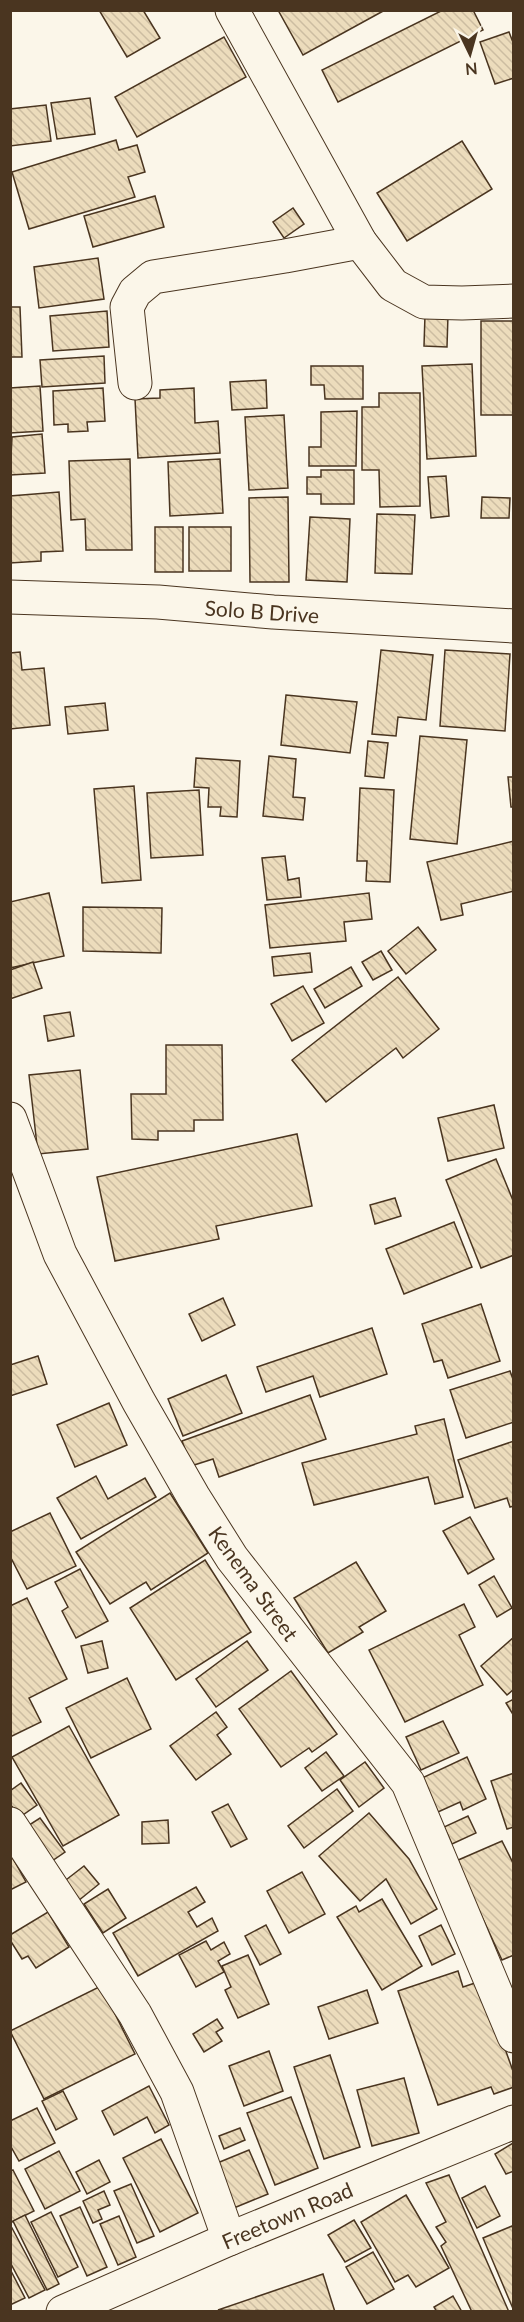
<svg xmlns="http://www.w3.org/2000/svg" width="524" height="2322" font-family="Lato,sans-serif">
<defs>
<pattern id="building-back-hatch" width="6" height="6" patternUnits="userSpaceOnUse" patternTransform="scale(1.5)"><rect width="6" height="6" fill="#ecdcbc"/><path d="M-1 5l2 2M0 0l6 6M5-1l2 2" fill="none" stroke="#ccbda1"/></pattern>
</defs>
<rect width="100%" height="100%" fill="#fbf6e9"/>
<g fill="url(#building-back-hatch)" stroke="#4a3520" stroke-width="1.5">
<path d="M99,10H143L160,38L127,57Z"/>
<path d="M278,10H385L303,55Z"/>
<path d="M443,10H473L483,30L338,102L322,70Z"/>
<path d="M509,32L514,45V78L495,84L480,42Z"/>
<path d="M224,37L246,77L137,137L115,97Z"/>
<path d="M90,98L95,134L57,139L51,103Z"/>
<path d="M46,105L51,141L10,146V109Z"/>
<path d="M116,140L119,150L137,145L145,172L128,177L135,197L29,229L12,172Z"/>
<path d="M462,141L492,189L407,241L377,193Z"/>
<path d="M155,196L164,227L93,247L84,216Z"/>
<path d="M293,208L304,224L284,238L273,222Z"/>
<path d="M98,258L104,299L39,308L34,267Z"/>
<path d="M10,307H20L22,357H10Z"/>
<path d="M107,311L109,347L53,351L50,316Z"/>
<path d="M425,315H448L447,347L424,346Z"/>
<rect x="481" y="321" width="33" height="94"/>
<path d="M104,356L105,383L42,387L40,360Z"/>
<path d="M472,364L476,456L427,459L422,366Z"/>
<path d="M311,366H363V399H325L324,385H311Z"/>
<path d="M266,380L267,408L232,410L230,382Z"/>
<path d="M40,386L43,431L10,433V388Z"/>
<path d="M103,388L105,421L87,422L88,431L68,432V424L54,425L53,391Z"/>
<path d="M194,388L195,423L218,421L220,453L138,458L135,399L160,398V390Z"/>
<path d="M379,393H420V506L380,507L379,470H362V407H379Z"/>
<path d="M357,411L356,466H309V447H321V412Z"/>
<path d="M284,415L288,488L249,490L245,417Z"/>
<path d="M42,434L45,473L10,475L12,437Z"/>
<path d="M130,459L132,550H86L85,519L71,520L69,461Z"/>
<path d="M220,459L223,513L170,516L168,462Z"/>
<path d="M321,470H354V504H321V494H307V477H321Z"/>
<path d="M446,476L449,516L431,518L428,477Z"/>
<path d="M59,492L63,551L41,552V561L10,563V496Z"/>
<path d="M288,497L289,582H250L249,498Z"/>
<path d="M482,497L510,498L509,518H481Z"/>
<path d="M377,514L415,515L412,574L375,573Z"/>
<path d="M310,517L350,519L347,582L306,580Z"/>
<rect x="155" y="527" width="28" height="45"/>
<rect x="189" y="527" width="42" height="44"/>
<path d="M381,650L433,655L426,720L398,717L396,736L372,734Z"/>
<path d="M445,650L510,654L505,731L440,726Z"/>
<path d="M20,652L22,670L44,668L50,725L10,729V653Z"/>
<path d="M286,695L357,702L350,753L281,745Z"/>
<path d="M105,703L108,730L68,734L65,707Z"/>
<path d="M420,736L467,740L457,844L410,839Z"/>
<path d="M368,741L388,743L384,778L365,776Z"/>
<path d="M269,756L296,759L293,797L305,798L303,820L263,816Z"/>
<path d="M196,758L240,761L237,817L220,816L221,807H208L209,788L194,787Z"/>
<path d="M508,777H514V807H511Z"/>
<path d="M134,786L141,880L102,883L94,789Z"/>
<path d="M360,788L394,790L390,882L366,881L367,861H357Z"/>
<path d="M199,790L203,855L151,858L147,793Z"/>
<path d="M514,841V891L461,904L463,915L441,920L427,862Z"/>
<path d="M285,856L288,880L299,878L301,897L267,900L262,858Z"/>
<path d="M49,893L64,956L10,968V902Z"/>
<path d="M369,893L372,919L344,922L346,941L270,948L265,905Z"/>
<path d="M83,907L162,908L161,953L83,951Z"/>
<path d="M418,927L436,950L406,974L388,951Z"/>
<path d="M381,951L392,970L373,980L362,962Z"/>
<path d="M310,953L312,972L274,976L272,957Z"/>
<path d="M33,962L42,988L10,999V970Z"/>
<path d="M351,967L362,986L325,1008L314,989Z"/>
<path d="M398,977L439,1029L403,1058L396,1048L326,1102L292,1060Z"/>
<path d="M303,986L324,1023L292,1041L271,1004Z"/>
<path d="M70,1012L74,1036L48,1041L44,1016Z"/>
<path d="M166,1045H222L223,1120H194V1131H158V1140L132,1139L131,1094H166Z"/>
<path d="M80,1070L88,1149L38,1154L29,1075Z"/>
<path d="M494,1105L504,1148L448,1161L438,1118Z"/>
<path d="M297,1134L312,1206L216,1226L219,1239L115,1261L97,1177Z"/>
<path d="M496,1159L514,1203V1255L481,1268L446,1180Z"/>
<path d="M395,1198L401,1216L375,1224L370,1205Z"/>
<path d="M454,1222L472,1267L404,1294L386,1249Z"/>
<path d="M223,1298L235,1325L202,1341L189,1314Z"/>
<path d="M481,1304L500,1361L448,1378L442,1360L434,1362L422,1324Z"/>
<path d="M372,1328L387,1374L320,1397L313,1376L266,1392L257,1367Z"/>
<path d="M38,1356L47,1384L10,1396V1365Z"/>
<path d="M510,1371L514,1382V1422L466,1438L450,1390Z"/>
<path d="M226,1375L242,1413L183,1436L168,1399Z"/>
<path d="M310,1395L326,1439L219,1477L213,1459L191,1466L182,1441Z"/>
<path d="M109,1403L127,1445L75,1467L57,1425Z"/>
<path d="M444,1419L463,1497L435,1504L428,1477L314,1505L302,1463L417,1434L415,1426Z"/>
<path d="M514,1441V1506L510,1507L507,1498L475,1508L458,1460Z"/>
<path d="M96,1476L108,1499L145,1478L156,1497L81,1539L57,1498Z"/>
<path d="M170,1493L208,1553L151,1590L146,1582L110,1604L76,1552Z"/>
<path d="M50,1513L76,1566L27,1589L10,1556V1532Z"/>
<path d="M470,1517L494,1559L468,1574L443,1531Z"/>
<path d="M205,1560L251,1632L176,1680L130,1608Z"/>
<path d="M356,1562L386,1611L359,1627L363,1632L328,1653L294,1598Z"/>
<path d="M80,1569L108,1621L76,1638L62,1611L68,1607L55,1582Z"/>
<path d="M494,1576L512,1608L497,1617L479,1585Z"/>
<path d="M27,1598L67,1679L29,1698L41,1722L10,1737V1606Z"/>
<path d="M464,1604L475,1627L459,1635L483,1685L405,1722L369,1650Z"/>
<path d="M514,1637V1689L507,1695L481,1666Z"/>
<path d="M102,1641L108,1668L88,1673L81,1646Z"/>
<path d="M247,1641L268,1670L216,1707L196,1679Z"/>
<path d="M291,1671L337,1734L312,1752L309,1748L281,1767L239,1709Z"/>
<path d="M127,1678L151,1729L91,1758L66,1708Z"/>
<path d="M514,1699V1716L506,1703Z"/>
<path d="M216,1712L227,1727L217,1735L231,1754L196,1780L170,1746Z"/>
<path d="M443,1721L459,1753L421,1770L406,1737Z"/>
<path d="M69,1726L119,1815L63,1846L12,1757Z"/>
<path d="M326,1752L344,1776L322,1791L305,1768Z"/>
<path d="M467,1757L486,1799L463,1810L460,1802L438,1812L422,1778Z"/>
<path d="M365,1762L384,1788L359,1807L340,1780Z"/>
<path d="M514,1773V1827L507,1829L491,1781Z"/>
<path d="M21,1783L37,1805L20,1817L10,1804V1791Z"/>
<path d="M337,1789L353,1811L304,1848L288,1826Z"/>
<path d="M228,1804L247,1839L231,1847L212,1812Z"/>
<path d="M369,1813L409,1859L437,1909L411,1924L386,1879L360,1901L319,1856Z"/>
<path d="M468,1816L476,1833L452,1844L444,1827Z"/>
<path d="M40,1818L65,1852L49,1863L23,1829Z"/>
<path d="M168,1820L169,1843L142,1844V1822Z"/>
<path d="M502,1841L514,1865V1955L502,1960L456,1861Z"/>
<path d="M10,1853L26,1882L10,1890Z"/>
<path d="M84,1866L99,1884L78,1901L62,1883Z"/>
<path d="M302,1872L325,1914L289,1933L267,1891Z"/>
<path d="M196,1887L205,1902L188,1912L197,1927L212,1918L218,1931L138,1976L113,1933Z"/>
<path d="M108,1889L126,1918L103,1933L84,1904Z"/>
<path d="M382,1899L422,1966L382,1990L337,1917L356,1906L359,1912Z"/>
<path d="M48,1912L69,1947L36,1968L28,1956L22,1959L10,1940V1935Z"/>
<path d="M266,1925L281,1954L260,1965L245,1936Z"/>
<path d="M441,1925L455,1954L432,1965L419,1936Z"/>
<path d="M206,1941L211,1950L224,1942L230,1954L218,1961L224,1972L196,1987L179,1955Z"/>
<path d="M248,1955L269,2004L238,2018L225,1990L231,1987L222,1966Z"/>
<path d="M458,1971L463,1987L481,1981L514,2074V2087L494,2094L491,2087L438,2105L398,1991Z"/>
<path d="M101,1986L135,2054L44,2099L10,2031Z"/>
<path d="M367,1990L378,2023L329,2039L318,2007Z"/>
<path d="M217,2019L223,2028L216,2032L222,2041L204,2052L193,2034Z"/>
<path d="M269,2051L283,2091L244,2106L229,2066Z"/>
<path d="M330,2055L360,2147L324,2159L294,2067Z"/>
<path d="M404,2078L419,2133L372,2146L357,2090Z"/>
<path d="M149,2086L169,2125L155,2133L147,2117L114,2135L102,2111Z"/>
<path d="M63,2091L77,2119L56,2130L42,2101Z"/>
<path d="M291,2097L318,2168L275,2185L247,2113Z"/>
<path d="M37,2108L55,2143L19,2161L10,2145V2121Z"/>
<path d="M240,2128L245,2140L224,2149L219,2136Z"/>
<path d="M161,2139L198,2213L160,2232L123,2158Z"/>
<path d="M513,2143L514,2171L506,2174L495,2154Z"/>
<path d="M249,2150L268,2194L229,2210L210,2166Z"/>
<path d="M59,2151L80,2191L45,2209L25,2169Z"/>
<path d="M99,2160L110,2182L87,2194L76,2172Z"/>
<path d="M13,2170L34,2211L10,2223V2171Z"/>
<path d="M449,2175L509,2312H472L441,2246L446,2242L436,2227L446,2222L426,2183Z"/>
<path d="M131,2184L154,2236L137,2243L114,2191Z"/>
<path d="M485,2186L500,2216L477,2228L462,2198Z"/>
<path d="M104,2191L110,2205L98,2210L102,2219L93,2223L83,2201Z"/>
<path d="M406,2195L449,2268L416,2287L408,2275L395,2282L361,2222Z"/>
<path d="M80,2207L107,2267L87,2276L60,2216Z"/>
<path d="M51,2212L78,2267L58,2277L31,2222Z"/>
<path d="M25,2215L59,2284L47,2290L13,2221Z"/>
<path d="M119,2216L136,2257L118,2265L100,2224Z"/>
<path d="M354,2220L371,2248L345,2262L328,2235Z"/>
<path d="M512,2226L514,2231V2311L483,2238Z"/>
<path d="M12,2228L45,2290L29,2298L10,2262V2229Z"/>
<path d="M373,2252L394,2289L367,2304L346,2267Z"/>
<path d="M10,2269L25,2298L10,2305Z"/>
<path d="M323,2274L335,2312L218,2310Z"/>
<path d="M453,2296L462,2312H437L434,2307Z"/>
</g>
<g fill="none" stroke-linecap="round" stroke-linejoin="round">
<defs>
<g id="street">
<path d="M232,10L360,242L393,285L424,302L462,303L514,301"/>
<path d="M135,383L127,307L135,292L153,277L285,256L360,242"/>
<path d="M10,597L158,602L273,612L514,626"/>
<path d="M10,1119L60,1254L139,1402L193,1496L232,1558L408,1783L514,2036"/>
<path d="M10,1824L135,2014L177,2092L229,2239"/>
<path d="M63,2312L229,2239L514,2122"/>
</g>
</defs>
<use href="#street" stroke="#4a3520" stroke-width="35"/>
<use href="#street" stroke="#fbf6e9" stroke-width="33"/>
</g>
<g text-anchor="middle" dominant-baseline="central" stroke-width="4.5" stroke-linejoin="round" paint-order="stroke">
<g font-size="21" fill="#4a3520" stroke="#fbf6e9">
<text transform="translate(262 611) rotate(4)">Solo B Drive</text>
<text transform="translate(254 1583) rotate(54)">Kenema Street</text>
<text transform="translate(287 2215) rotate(-23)">Freetown Road</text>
</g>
</g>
<rect width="524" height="2322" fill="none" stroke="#4a3520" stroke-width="24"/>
<g transform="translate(470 54) rotate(175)" stroke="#fbf6e9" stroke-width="4.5" paint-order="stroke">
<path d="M0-4.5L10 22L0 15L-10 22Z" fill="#4a3520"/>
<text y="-9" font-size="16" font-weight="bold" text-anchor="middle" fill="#4a3520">N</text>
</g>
</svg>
